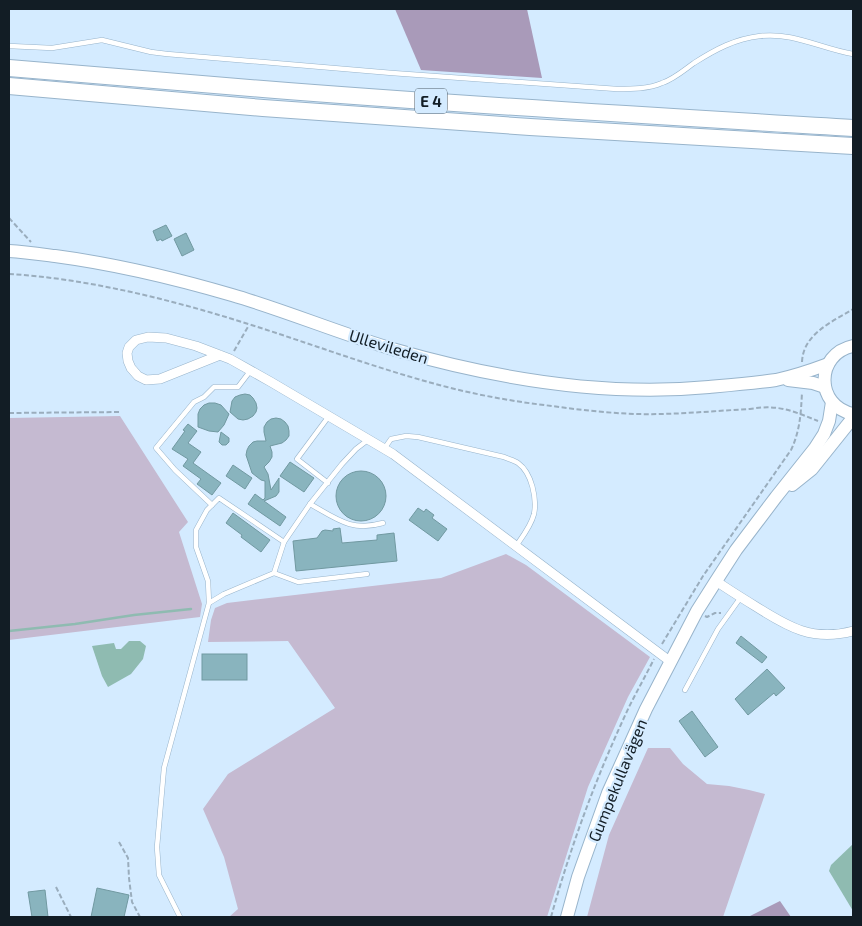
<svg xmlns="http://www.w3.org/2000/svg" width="862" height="926" font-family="'Exo 2',sans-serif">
<rect width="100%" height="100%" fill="#d4ebff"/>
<g fill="#c5bad1">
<path d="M120,416L188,522L179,532L202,604L200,617L9,640V418Z"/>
<path d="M506,554L526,565L650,657L628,697L588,787L547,917H229L238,909L224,857L203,809L228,774L335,708L288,641L208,642L211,620L215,608L227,603L441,578Z"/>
<path d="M648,748H670L683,764L707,784L729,786L749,790L765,794L723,917H587L609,835Z"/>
</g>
<g fill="#a99ab9">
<path d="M395,9H527L542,78L421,70Z"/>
<path d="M780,901L791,917H748Z"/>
</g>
<g fill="#8fbbb1">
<path d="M129,641H140L146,646L143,659L131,674L108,687L102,676L92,646L114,643L116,649H121Z"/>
<path d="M853,844V911L829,871L831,865Z"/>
</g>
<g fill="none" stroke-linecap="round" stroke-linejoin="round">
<path stroke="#8fbbb1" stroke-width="2.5" d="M9,631L75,624L134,615L191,609"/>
</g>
<g fill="#89b4be" stroke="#7199a1">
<path d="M166,225L172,236L162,241L161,239L157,241L153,231Z"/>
<path d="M186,233L194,250L182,256L174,239Z"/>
<path d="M245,394L250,395L253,398L256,403L257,408L256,412L253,416L248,419L243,420L238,419L230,412L232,401L235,397L240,395Z"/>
<path d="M209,403H215L221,405L229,414L224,425L218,432L209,431L198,427V414L200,409L204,405Z"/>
<path d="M276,418L281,419L285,422L288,426L289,431V436L286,440L282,443L270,446L272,452V457L269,462L264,467L268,474L271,490L279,478V492L276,496L264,501L286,517L280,526L248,504L255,494L263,500L265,498V481L261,480L252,473L246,455L247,450L249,446L253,442L257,441H266L264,432V427L267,422L271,419Z"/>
<path d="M188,424L197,431L188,443L201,452L193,463L221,483L212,495L197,484L201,479L183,466L188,459L172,449L185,431L183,430Z"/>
<path d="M221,432L229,438V442L226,445H222L219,442Z"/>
<path d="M290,462L314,478L304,492L280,476Z"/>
<path d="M233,465L252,478L245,489L226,476Z"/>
<circle cx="361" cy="496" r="25"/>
<path d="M418,508L424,512L426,509L434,515L432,518L447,529L438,541L409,520Z"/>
<path d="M233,513L270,540L261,552L241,537L242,535L226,523Z"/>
<path d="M340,528L342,543L377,540V535L394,533L397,561L296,571L293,541L317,538L322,531L325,530L333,531V529Z"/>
<path d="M741,636L767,657L762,663L736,643Z"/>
<rect x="202" y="654" width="45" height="26"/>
<path d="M767,669L785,688L776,696L774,693L748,715L735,699Z"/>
<path d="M692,711L718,747L705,757L679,721Z"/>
<path d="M97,888L129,895L124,917H91Z"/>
<path d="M45,890L48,917H32L28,892Z"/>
</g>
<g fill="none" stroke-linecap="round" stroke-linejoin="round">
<defs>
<g id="lane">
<path d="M9,46L52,48L102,40L151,52L167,54L392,73L617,89C632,89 648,89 662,83C674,79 684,70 694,63C716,49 735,39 760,36C793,32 822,49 853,54"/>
<path d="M384,449L391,439L406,436L418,437L504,457C508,459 514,460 518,463C532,473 537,499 534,514C531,526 523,536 516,546"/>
<path d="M328,483L297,459L329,416"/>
<path d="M310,504L342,464L356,449L369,439"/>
<path d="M212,505L175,470L156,448L194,402L204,397L214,387H238L251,370"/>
<path d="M274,573L298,582L367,574"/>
<path d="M209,603L208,581L196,547V530L207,510L219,498L284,542"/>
<path d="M685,690L718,629L741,597"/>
<path d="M180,917L159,875L157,847L164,768L209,603L224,594L274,573L284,542L310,504C337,519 351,532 383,523"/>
</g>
<g id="street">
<path d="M220,355L160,379L146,380L138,376L131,368L128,361L127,353L129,347L136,340L148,337L166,338L196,346L230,359L271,382L393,454L671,662"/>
<path d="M716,581C729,590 742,598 755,606C788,627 813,642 853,631"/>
</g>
<g id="secondary">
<path d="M9,251C24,252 39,254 55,256C115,264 174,278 232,295C287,311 341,334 396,350C497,379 604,397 709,387C731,385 754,383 776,380C794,376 812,370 828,364"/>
<path d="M853,346C815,354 815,406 853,414"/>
<path d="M788,380L813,383L825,387"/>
<path d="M792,485L812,469L848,424L853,418"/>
<path d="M567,917L578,877L608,793L646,709L697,611L716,581L736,550L776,497L815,448L824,434L829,421L832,402"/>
</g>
<g id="highway">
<path d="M9,68C94,75 178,82 263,89C460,105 656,116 853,128"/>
<path d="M9,86L263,108L530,127L853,146"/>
</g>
</defs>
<use href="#lane" stroke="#98b4cb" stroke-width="5.5"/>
<use href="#street" stroke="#98b4cb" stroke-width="10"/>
<use href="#secondary" stroke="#98b4cb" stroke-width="14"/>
<use href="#highway" stroke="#98b4cb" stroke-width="18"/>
<g stroke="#9aadbd" stroke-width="2" stroke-dasharray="5 2.5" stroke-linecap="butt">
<path d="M9,218L31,242"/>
<path d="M9,274C81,278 160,297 229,318C302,340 373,368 447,387C482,396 517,402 552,406C580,410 608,413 636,414C674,415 712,411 750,409C778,404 793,411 818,421"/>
<path d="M234,351L249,325"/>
<path d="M802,362C803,334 832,322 853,309"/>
<path d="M9,413L121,412"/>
<path d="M705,616L707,617L715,613H721"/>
<path d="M662,644L703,576L791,450C800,431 801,413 802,392"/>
<path d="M119,842L128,858L129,878L132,902L140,917"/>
<path d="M56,887L71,917"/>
<path d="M551,917C571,845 597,775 629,707C637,691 646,675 654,659"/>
</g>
<use href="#lane" stroke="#fff" stroke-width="4.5"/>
<use href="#street" stroke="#fff" stroke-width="9"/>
<use href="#secondary" stroke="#fff" stroke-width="12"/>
<use href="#highway" stroke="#fff" stroke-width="16"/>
</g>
<g text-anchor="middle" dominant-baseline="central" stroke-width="4.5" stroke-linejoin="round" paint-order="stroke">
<rect fill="#d4ebff" stroke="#4c5b66" stroke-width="1" x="415" y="88.5" width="32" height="25" rx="4"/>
<g font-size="15" font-weight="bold" fill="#121d25">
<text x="431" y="101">E 4</text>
</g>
<g font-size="16" fill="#121d25" stroke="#d4ebff">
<text transform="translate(389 346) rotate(17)">Ullevileden</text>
<text transform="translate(617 780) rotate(-68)">Gumpekullavägen</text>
</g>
</g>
<rect width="862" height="926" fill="none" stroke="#121d25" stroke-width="20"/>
</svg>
